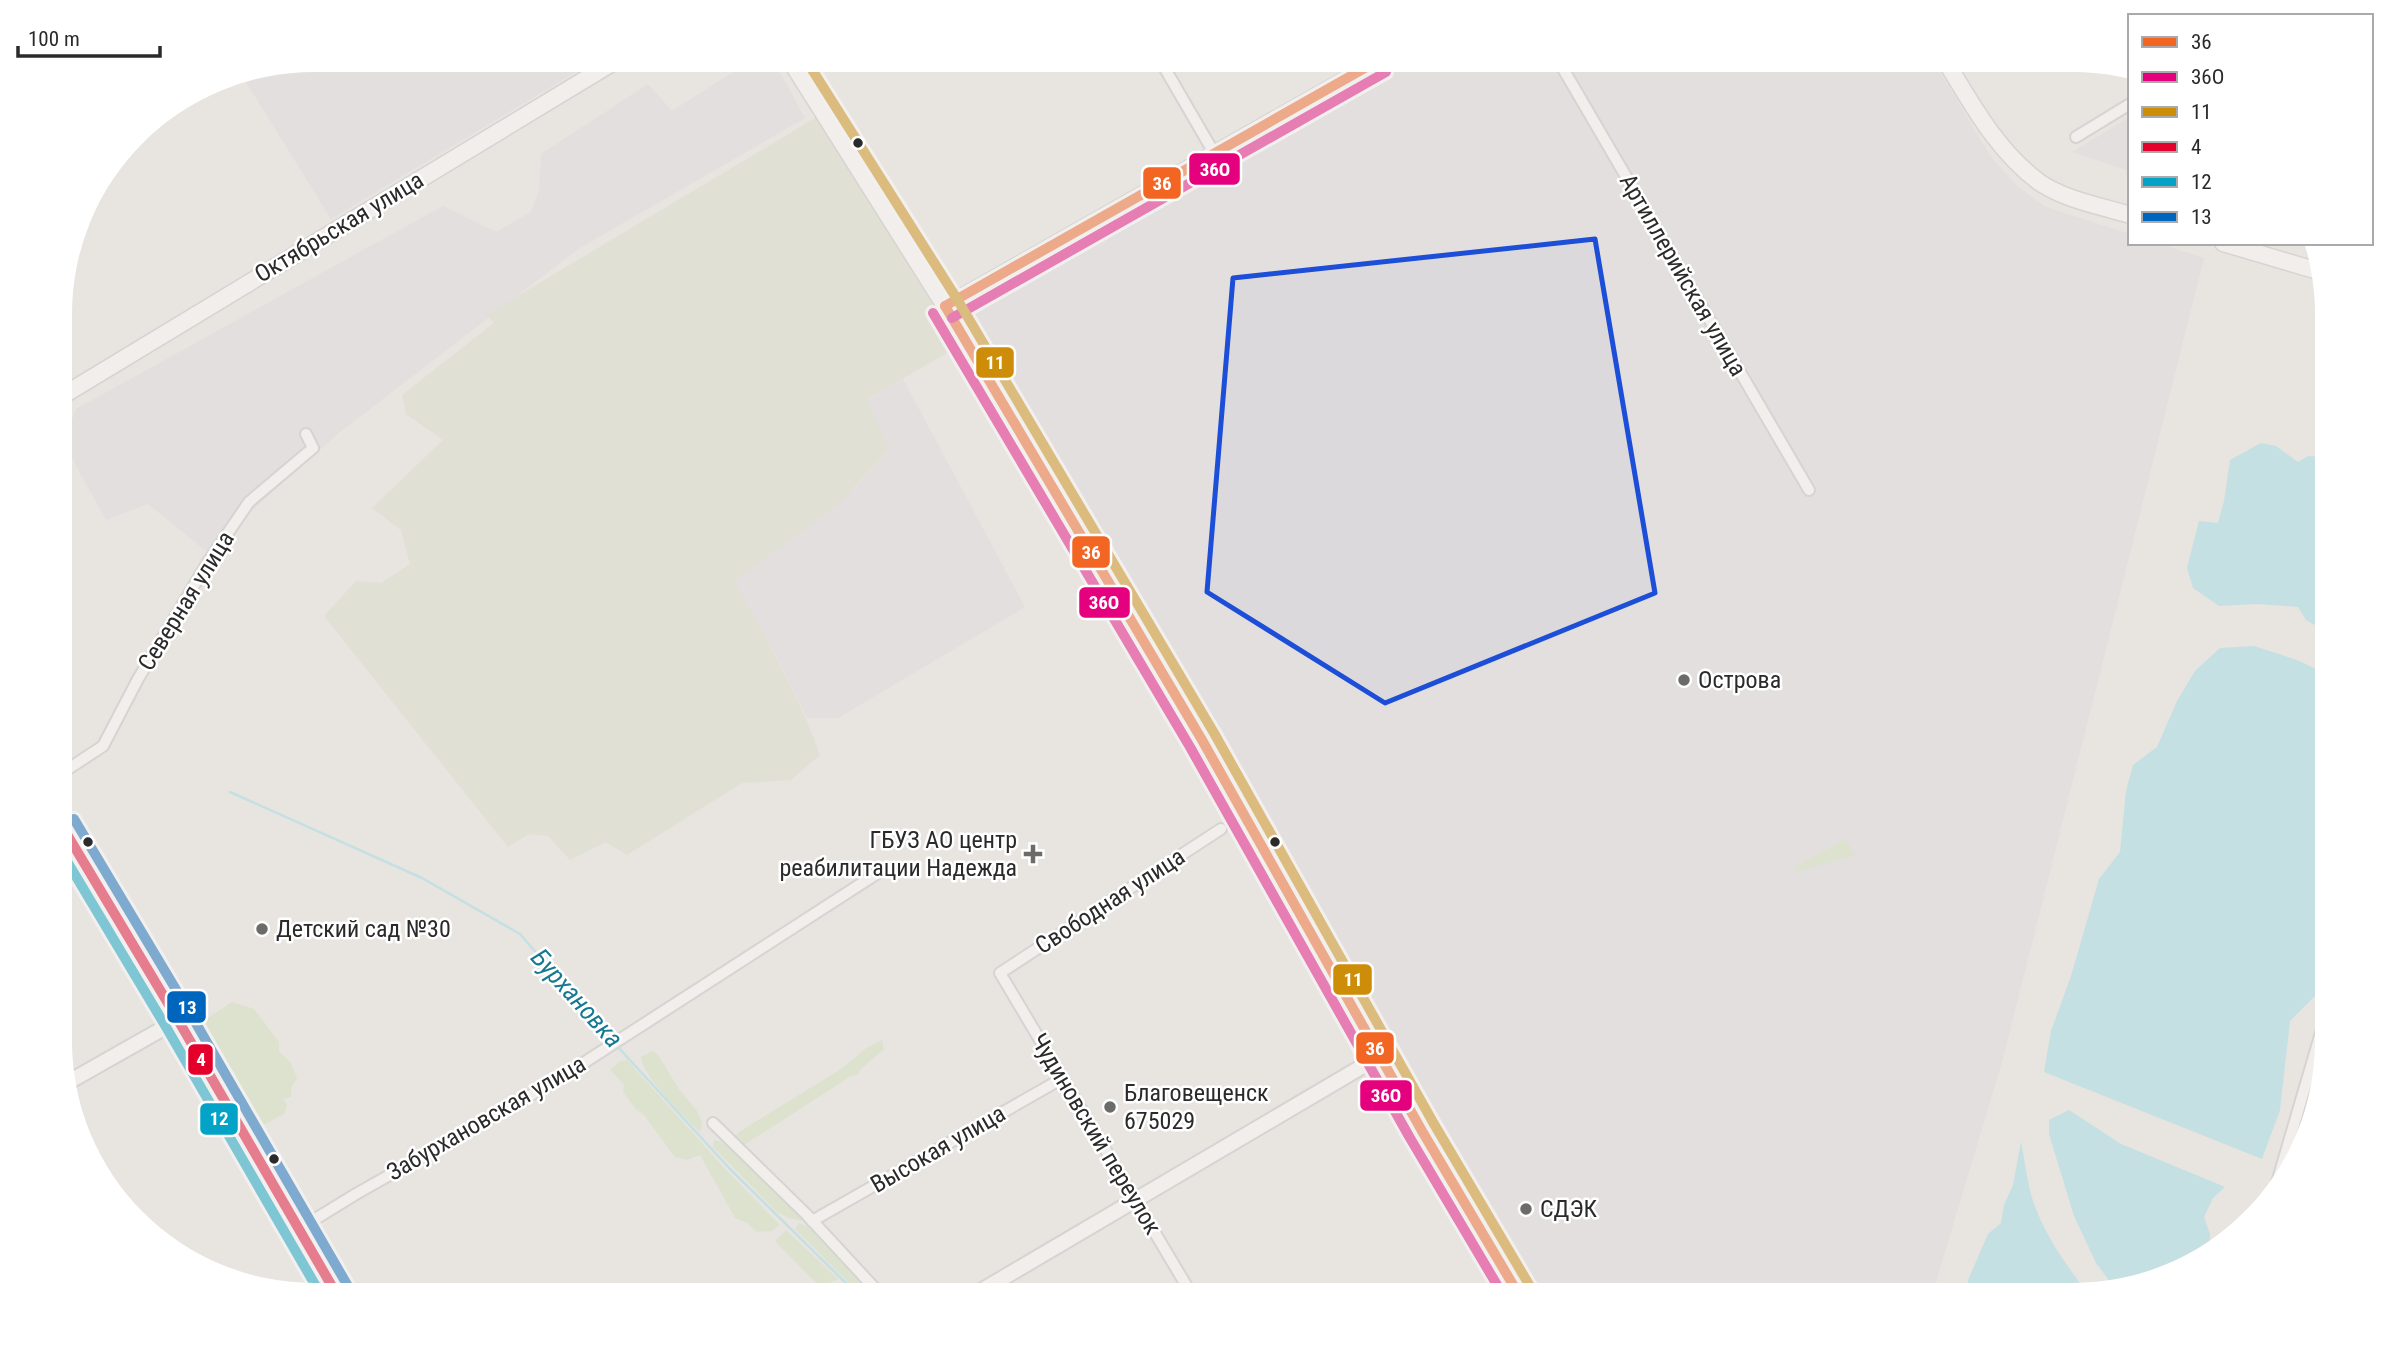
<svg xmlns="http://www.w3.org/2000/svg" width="2387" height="1355" font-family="'Roboto Condensed',sans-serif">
<rect width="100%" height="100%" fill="#e8e4e0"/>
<g fill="#dbd9db">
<path d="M314,60H596L331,219L241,74Z"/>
<path d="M752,60H773L805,118L578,249L340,432L206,551L148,504L106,520L63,442L76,409L443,206L496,232L531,212L539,191L541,154L648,84L672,111Z"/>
<path d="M1397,60H1933L1991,157L2018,187L2046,207L2130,234V243H2158L2204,258L2003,1059L1932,1295H1533L962,310Z"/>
<path d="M2130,117V171L2072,152Z"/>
<path d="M903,379L1025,607L838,718H807L777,657L733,581L855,488L889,449L867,401Z"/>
</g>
<g fill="#d0e1bb">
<path d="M1845,839L1855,855L1796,872L1795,867Z"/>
<path d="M232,1002L254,1009L279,1042V1052L290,1062L297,1078L291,1088V1097L283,1099L287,1105L284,1114L261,1126L252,1120L245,1113L204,1038L206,1019Z"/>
<path d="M882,1040L884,1049L861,1069L857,1075L851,1076L744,1145L734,1138L739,1132L841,1069L865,1049Z"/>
<path d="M653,1051L658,1055L678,1088L697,1111L702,1122L700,1132C684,1117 643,1077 641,1057Z"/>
<path d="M627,1060L728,1172L780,1225L772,1231L757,1232L747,1223L735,1218L700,1155L687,1160L675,1157L644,1115L635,1108L623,1092L624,1085L610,1070L619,1062Z"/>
<path d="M714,1140L737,1146L806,1221L789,1218L777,1212L713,1147Z"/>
<path d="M799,1223L814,1230L878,1295H861L795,1229Z"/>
<path d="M786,1230L838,1279L820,1287L775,1241Z"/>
</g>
<path fill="#d7dbc8" d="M817,117L958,346L867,400L889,449L842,501L734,581C766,638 798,693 820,755L791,780L742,783L627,855L606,842L570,860L548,836L529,834L508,847L324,616L356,581L381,583L410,564L401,530L372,508L443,440L406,414L402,395L494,323L486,315Z"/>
<g fill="#99dce5">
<path d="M2261,443L2276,446L2298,462L2308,456L2323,457L2327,448L2325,631L2306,620L2298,607L2257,604L2219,606L2193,588L2187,568L2199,521L2218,523L2224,501L2230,460Z"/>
<path d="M2254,646L2297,660L2327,674V973L2323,988L2290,1021L2280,1110L2262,1159L2044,1072L2051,1031L2071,976L2099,879L2120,852L2126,791L2133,765L2157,747L2177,701L2195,671L2220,648Z"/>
<path d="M2069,1110L2121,1144L2225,1187L2213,1198L2204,1217L2210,1234V1252L2201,1261L2114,1287L2096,1263L2074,1216L2049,1134V1120Z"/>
<path d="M2021,1142C2025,1161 2027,1182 2033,1201C2045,1236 2067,1266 2089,1295H1966L1968,1280L1988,1234L2001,1223L2004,1205L2013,1185Z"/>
</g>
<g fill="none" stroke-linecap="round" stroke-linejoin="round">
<g stroke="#99dce5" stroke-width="2.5">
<path d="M230,792L422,878L520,934L613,1041"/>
<path d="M617,1046L730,1169L858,1295"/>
</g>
<defs>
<g id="minor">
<path d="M1160,60L1214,153"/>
<path d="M1558,60L1809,490"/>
<path d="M2076,137L2130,104"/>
<path d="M62,773L103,746L138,679L208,562L249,502L313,448L306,434"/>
<path d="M713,1123L806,1214L881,1295"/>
<path d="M2276,1186L2327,1012"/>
<path d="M812,1221L1063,1078"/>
<path d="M299,1229L356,1194L554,1082L884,869"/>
<path d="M1192,1295L1000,973L1221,829"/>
<path d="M1498,1295L1514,1286"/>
</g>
<g id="tertiary">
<path d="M945,306L1379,60"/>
<path d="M65,1084L178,1020"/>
<path d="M974,1295L1380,1056"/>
</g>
<g id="secondary">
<path d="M790,60L945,306L1100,571L1202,740L1422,1131L1519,1295"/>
<path d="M1945,60C1971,103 1997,151 2039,182C2065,200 2101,206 2130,215"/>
<path d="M2223,243L2318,271"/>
<path d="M62,396L617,60"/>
</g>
<path id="primary" d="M62,826L178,1020L337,1295"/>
</defs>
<use href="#minor" stroke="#c2c1c1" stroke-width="14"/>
<use href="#tertiary" stroke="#c2c1c1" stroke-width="18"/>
<use href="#secondary" stroke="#c2c1c1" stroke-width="19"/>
<use href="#primary" stroke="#c4c3c1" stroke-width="21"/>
<use href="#minor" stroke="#fcfbfa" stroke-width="10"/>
<use href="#tertiary" stroke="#fcfbfa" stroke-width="14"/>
<use href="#secondary" stroke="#fcfbfa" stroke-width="16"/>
<use href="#primary" stroke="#e5dfd5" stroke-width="18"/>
<defs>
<g id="bus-1">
<path d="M945,306L1202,740L1422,1131L1519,1295"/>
<path d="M945,306L1379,60"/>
</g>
<g id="bus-2">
<path d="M933,313L1190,747L1410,1138L1503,1295"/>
<path d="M952,318L1386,72"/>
</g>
<path id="bus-3" d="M806,60L957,299L1214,733L1434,1124L1531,1288"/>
<path id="bus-4" d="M62,826L178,1020L337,1295"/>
<path id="bus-5" d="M62,853L166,1027L321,1295"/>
<path id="bus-6" d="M74,819L190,1013L349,1288"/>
</defs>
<use href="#bus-1" stroke="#fff" stroke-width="16"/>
<use href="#bus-2" stroke="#fff" stroke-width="16"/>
<use href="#bus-3" stroke="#fff" stroke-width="16"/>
<use href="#bus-4" stroke="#fff" stroke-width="16"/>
<use href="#bus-5" stroke="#fff" stroke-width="16"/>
<use href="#bus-6" stroke="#fff" stroke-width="16"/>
<use href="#bus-1" stroke="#f26522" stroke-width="10"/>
<use href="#bus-2" stroke="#e5007d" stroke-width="10"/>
<use href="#bus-3" stroke="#ce8d08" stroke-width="10"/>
<use href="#bus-4" stroke="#e4002b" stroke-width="10"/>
<use href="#bus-5" stroke="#02a3c6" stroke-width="10"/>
<use href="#bus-6" stroke="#0065bd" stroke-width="10"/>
</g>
<path d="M0 0H2387V1355H0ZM1595,239L1655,593L1385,703L1207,592L1233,278Z" fill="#e8e4e0" fill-opacity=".55" fill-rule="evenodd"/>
<path fill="none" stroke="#1d4ed8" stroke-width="5" stroke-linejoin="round" d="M1595,239L1655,593L1385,703L1207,592L1233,278Z"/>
<g fill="#2a2a2a" stroke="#fff" stroke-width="2.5">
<circle cx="858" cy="143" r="6"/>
<circle cx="88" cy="842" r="6"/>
<circle cx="1275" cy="842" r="6"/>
<circle cx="274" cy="1159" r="6"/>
</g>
<g fill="#6c6b6a" stroke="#fff" stroke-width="2.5">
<circle cx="1684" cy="680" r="7"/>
<path d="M1029.5 843.5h7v7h7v7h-7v7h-7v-7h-7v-7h7z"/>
<circle cx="262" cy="929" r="7"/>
<circle cx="1110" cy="1107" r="7"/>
<circle cx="1526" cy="1209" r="7"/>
</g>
<g text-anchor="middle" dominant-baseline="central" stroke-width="5" stroke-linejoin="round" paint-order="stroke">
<g font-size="24" fill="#2a2a2a" stroke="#fff">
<text transform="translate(339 227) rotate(-31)">Октябрьская улица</text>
<text transform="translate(1683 275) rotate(60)">Артиллерийская улица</text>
<text transform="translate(186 601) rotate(-58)">Северная улица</text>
<text transform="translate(1110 901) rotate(-33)">Свободная улица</text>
<text transform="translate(486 1118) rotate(-30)">Забурхановская улица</text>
<text transform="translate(1096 1134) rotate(59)">Чудиновский переулок</text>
<text transform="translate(938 1149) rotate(-30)">Высокая улица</text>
</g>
<g font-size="24" fill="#2a2a2a" stroke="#fff" text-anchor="start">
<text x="1698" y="680">Острова</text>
<text x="1017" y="840" text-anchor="end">ГБУЗ АО центр<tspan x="1017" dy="28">реабилитации Надежда</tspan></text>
<text x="276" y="929">Детский сад №30</text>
<text x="1124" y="1093">Благовещенск<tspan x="1124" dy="28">675029</tspan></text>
<text x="1540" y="1209">СДЭК</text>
</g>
<g font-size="26" font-style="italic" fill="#167992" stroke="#fff">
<text transform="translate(577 998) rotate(48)">Бурхановка</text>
</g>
</g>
<path d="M0 0H2387V1355H0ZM314 72H2073A242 242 0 0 1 2315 314V1041A242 242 0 0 1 2073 1283H314A242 242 0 0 1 72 1041V314A242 242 0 0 1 314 72Z" fill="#fff" fill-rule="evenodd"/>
<g stroke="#fff" stroke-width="2.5">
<rect x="1188" y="152" width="53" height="34" rx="7" fill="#e5007d"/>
<rect x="1142" y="166" width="40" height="34" rx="7" fill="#f26522"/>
<rect x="975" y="346" width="40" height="33" rx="7" fill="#ce8d08"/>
<rect x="1071" y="535" width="40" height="34" rx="7" fill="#f26522"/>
<rect x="1078" y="586" width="53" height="33" rx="7" fill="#e5007d"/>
<rect x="1332" y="963" width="41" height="33" rx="7" fill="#ce8d08"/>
<rect x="166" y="990" width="41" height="34" rx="7" fill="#0065bd"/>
<rect x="1355" y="1031" width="40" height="34" rx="7" fill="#f26522"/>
<rect x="187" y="1043" width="27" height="33" rx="7" fill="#e4002b"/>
<rect x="1359" y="1079" width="54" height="33" rx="7" fill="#e5007d"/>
<rect x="199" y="1102" width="40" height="34" rx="7" fill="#02a3c6"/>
</g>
<g font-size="19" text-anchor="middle" font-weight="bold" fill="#fff">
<text x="1215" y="176">36О</text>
<text x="1162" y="190">36</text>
<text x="995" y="369">11</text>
<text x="1091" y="559">36</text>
<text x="1104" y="609">36О</text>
<text x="1353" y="986">11</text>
<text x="187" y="1014">13</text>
<text x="1375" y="1055">36</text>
<text x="201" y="1066">4</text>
<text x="1386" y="1102">36О</text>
<text x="219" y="1125">12</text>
</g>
<rect x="2128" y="14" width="245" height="231" fill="#ffffff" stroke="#aaaaaa" stroke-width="2"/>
<rect x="2142" y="37" width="35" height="10" fill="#f26522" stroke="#aaaaaa" stroke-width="2"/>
<text x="2191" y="49" font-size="21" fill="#2a2a2a">36</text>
<rect x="2142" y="72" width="35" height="10" fill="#e5007d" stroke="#aaaaaa" stroke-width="2"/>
<text x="2191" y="84" font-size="21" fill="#2a2a2a">36О</text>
<rect x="2142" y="107" width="35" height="10" fill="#ce8d08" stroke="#aaaaaa" stroke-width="2"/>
<text x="2191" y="119" font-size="21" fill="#2a2a2a">11</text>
<rect x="2142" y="142" width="35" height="10" fill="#e4002b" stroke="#aaaaaa" stroke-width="2"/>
<text x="2191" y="154" font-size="21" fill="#2a2a2a">4</text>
<rect x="2142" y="177" width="35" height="10" fill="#02a3c6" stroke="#aaaaaa" stroke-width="2"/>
<text x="2191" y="189" font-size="21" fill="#2a2a2a">12</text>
<rect x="2142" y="212" width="35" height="10" fill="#0065bd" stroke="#aaaaaa" stroke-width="2"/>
<text x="2191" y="224" font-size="21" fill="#2a2a2a">13</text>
<path d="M18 46v10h142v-10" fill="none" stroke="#2a2a2a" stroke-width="3.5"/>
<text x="28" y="46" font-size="21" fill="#2a2a2a" stroke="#ffffff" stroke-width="5" paint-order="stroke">100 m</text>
</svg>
